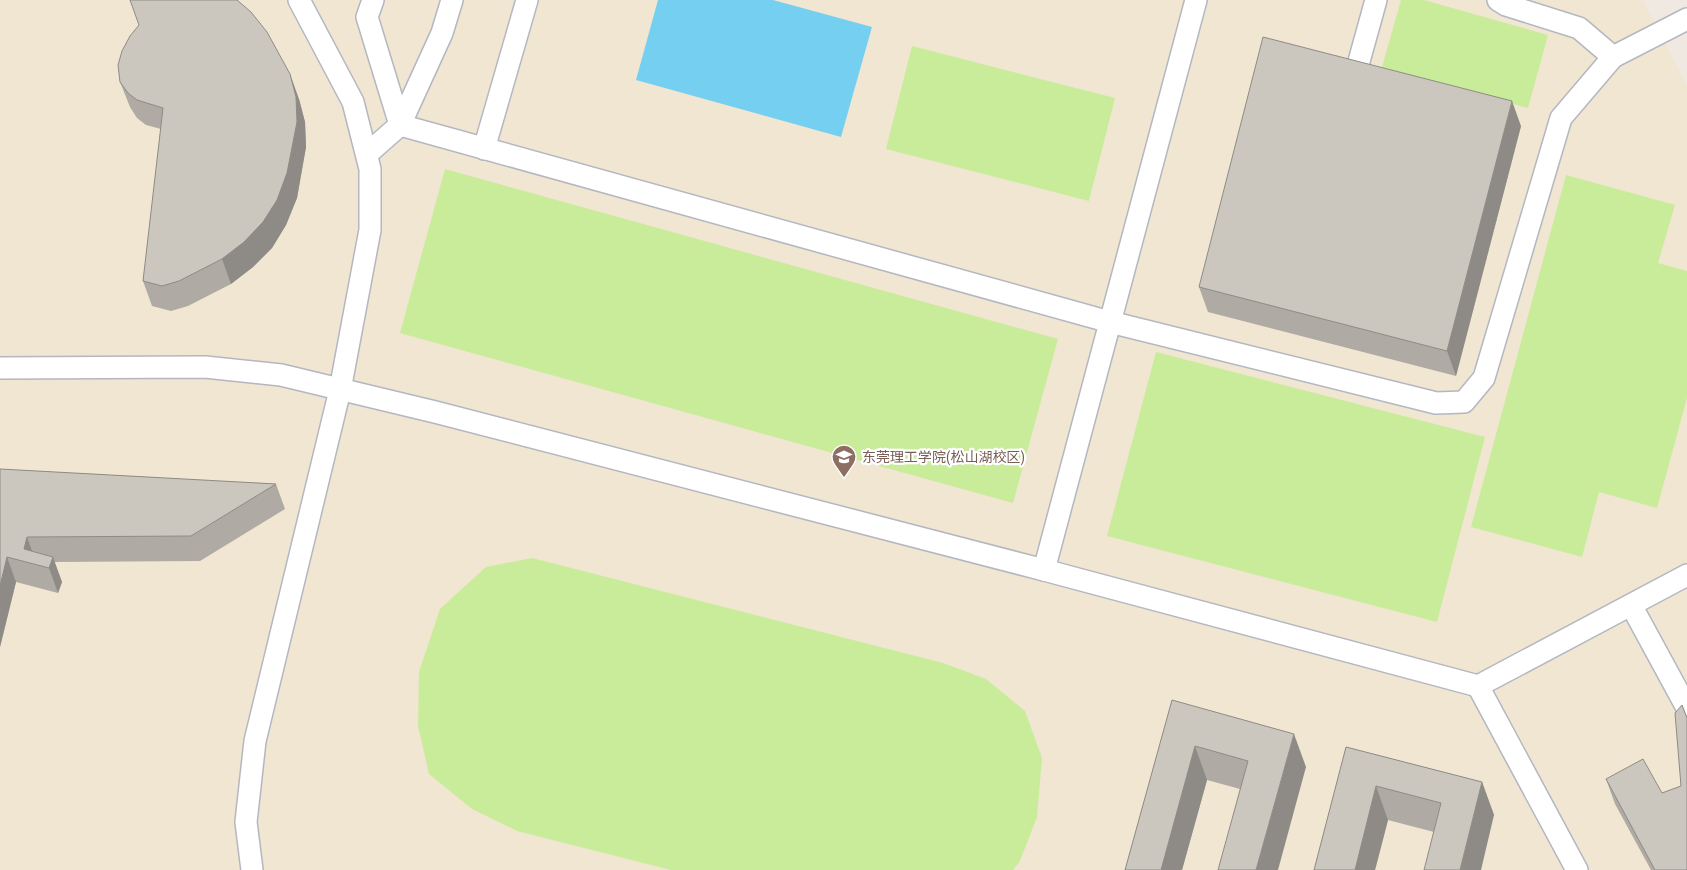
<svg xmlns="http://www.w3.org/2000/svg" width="1687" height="870" font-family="'Roboto Condensed','Noto Sans SC',sans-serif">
<rect width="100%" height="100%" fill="#efe9e1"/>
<path fill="#f0e6d1" d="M0,0H1643L1687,86V870H0Z"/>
<g fill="#c9ec9a">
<path d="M1401,0H1424L1548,35L1528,108L1382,67Z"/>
<path d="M912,46L1115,98L1089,201L886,149Z"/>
<path d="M445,169L1058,339L1013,503L400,333Z"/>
<path d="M1566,175L1675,205L1658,263L1687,271V398L1657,508L1599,492L1582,557L1471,527Z"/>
<path d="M1156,352L1485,437L1437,622L1107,536Z"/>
<path d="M532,558L943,663L986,679L1025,711L1042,758L1037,817L1020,861L1013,870H671L517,831L472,809L429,774L418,726L419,672L440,609L486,567Z"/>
</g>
<path fill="#75cff0" d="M658,0H773L872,27L841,137L636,80Z"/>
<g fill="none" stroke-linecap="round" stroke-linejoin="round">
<defs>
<g id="street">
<path d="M373,0L367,17L400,125"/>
<path d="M1498,0L1506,5L1579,28L1613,57L1687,19"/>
<path d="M1353,83L1376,0"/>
<path d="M400,125L442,33L452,0"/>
<path d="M484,149L527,0"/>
<path d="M367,154L400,125L1110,322L1436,403L1464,402L1484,378L1561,118L1613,57"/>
<path d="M0,368L205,367L281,375L435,412L1044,570L1478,686L1687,575"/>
<path d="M1044,570L1196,0"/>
<path d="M1631,605L1687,708"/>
<path d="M1478,686L1577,870"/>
<path d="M252,870L246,822L255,741L340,390L370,230V169L353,102L299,0"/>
</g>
</defs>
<use href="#street" stroke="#b4b7c1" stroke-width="24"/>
<use href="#street" stroke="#fff" stroke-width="21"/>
</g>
<g fill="#afaba4">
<path d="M120,82L299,99L305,122L306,147L297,198L286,225L272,248L253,267L231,284L188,306L171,311L152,306L143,281L161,129L146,125L137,118L130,107Z"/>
<path d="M1521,126L1456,376L1208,312L1199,287Z"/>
<path d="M0,469L276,484L285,509L200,561L54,562L62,582L58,593L16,582L0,647Z"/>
<path d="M1172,700L1306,767L1240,789L1207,780L1182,870H1125Z"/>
<path d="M1682,705L1687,717V870H1651L1615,804L1606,779L1662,793L1681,786Z"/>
<path d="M1346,747L1482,782L1494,815L1434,832L1388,820L1375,870H1314Z"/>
</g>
<g fill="#8e8b86">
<path d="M290,74L299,99L305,122L306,147L297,198L286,225L272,248L253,267L231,284L222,259Z"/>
<path d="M1512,101L1521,126L1456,376L1447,351Z"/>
<path d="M27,537L36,562L24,549Z"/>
<path d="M7,557L16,582L0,647V586Z"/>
<path d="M53,557L62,582L58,593L49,568Z"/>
<path d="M1294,734L1306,767L1278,870H1256Z"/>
<path d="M1195,746L1207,780L1182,870H1161Z"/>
<path d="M1482,782L1494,815L1481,870H1460Z"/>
<path d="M1376,786L1388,820L1375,870H1355Z"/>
</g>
<g fill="#cbc7bf" stroke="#8e8b86">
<path d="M130,0H237L251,12L267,32L290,74L296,97L297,122L287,173L277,200L263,222L244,242L222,259L179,281L162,286L143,281L163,108L137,100L128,93L120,82L118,65L122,51L130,36L139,25Z"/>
<path d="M1263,37L1512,101L1447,351L1199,287Z"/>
<path d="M0,469L276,484L191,536L27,537L24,549L53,557L49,568L7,557L0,586Z"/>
<path d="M1172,700L1294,734L1256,870H1218L1248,761L1195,746L1161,870H1125Z"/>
<path d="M1682,705L1687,718V870H1655L1606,779L1643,759L1662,793L1681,786L1675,713Z"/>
<path d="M1346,747L1482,782L1460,870H1424L1441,803L1376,786L1355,870H1314Z"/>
</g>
<defs>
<symbol id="university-pin" viewBox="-11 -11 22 30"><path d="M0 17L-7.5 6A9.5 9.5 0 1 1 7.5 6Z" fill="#8d6e63" stroke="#fff"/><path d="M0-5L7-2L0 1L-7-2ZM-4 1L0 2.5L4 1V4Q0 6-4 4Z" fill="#fff"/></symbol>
</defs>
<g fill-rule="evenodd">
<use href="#university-pin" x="830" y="443" width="28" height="38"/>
</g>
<g text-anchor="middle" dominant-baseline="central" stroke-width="4.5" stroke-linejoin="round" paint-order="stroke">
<g font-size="14" fill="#785e54" stroke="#fff" text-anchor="start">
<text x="862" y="457">东莞理工学院(松山湖校区)</text>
</g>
</g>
</svg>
